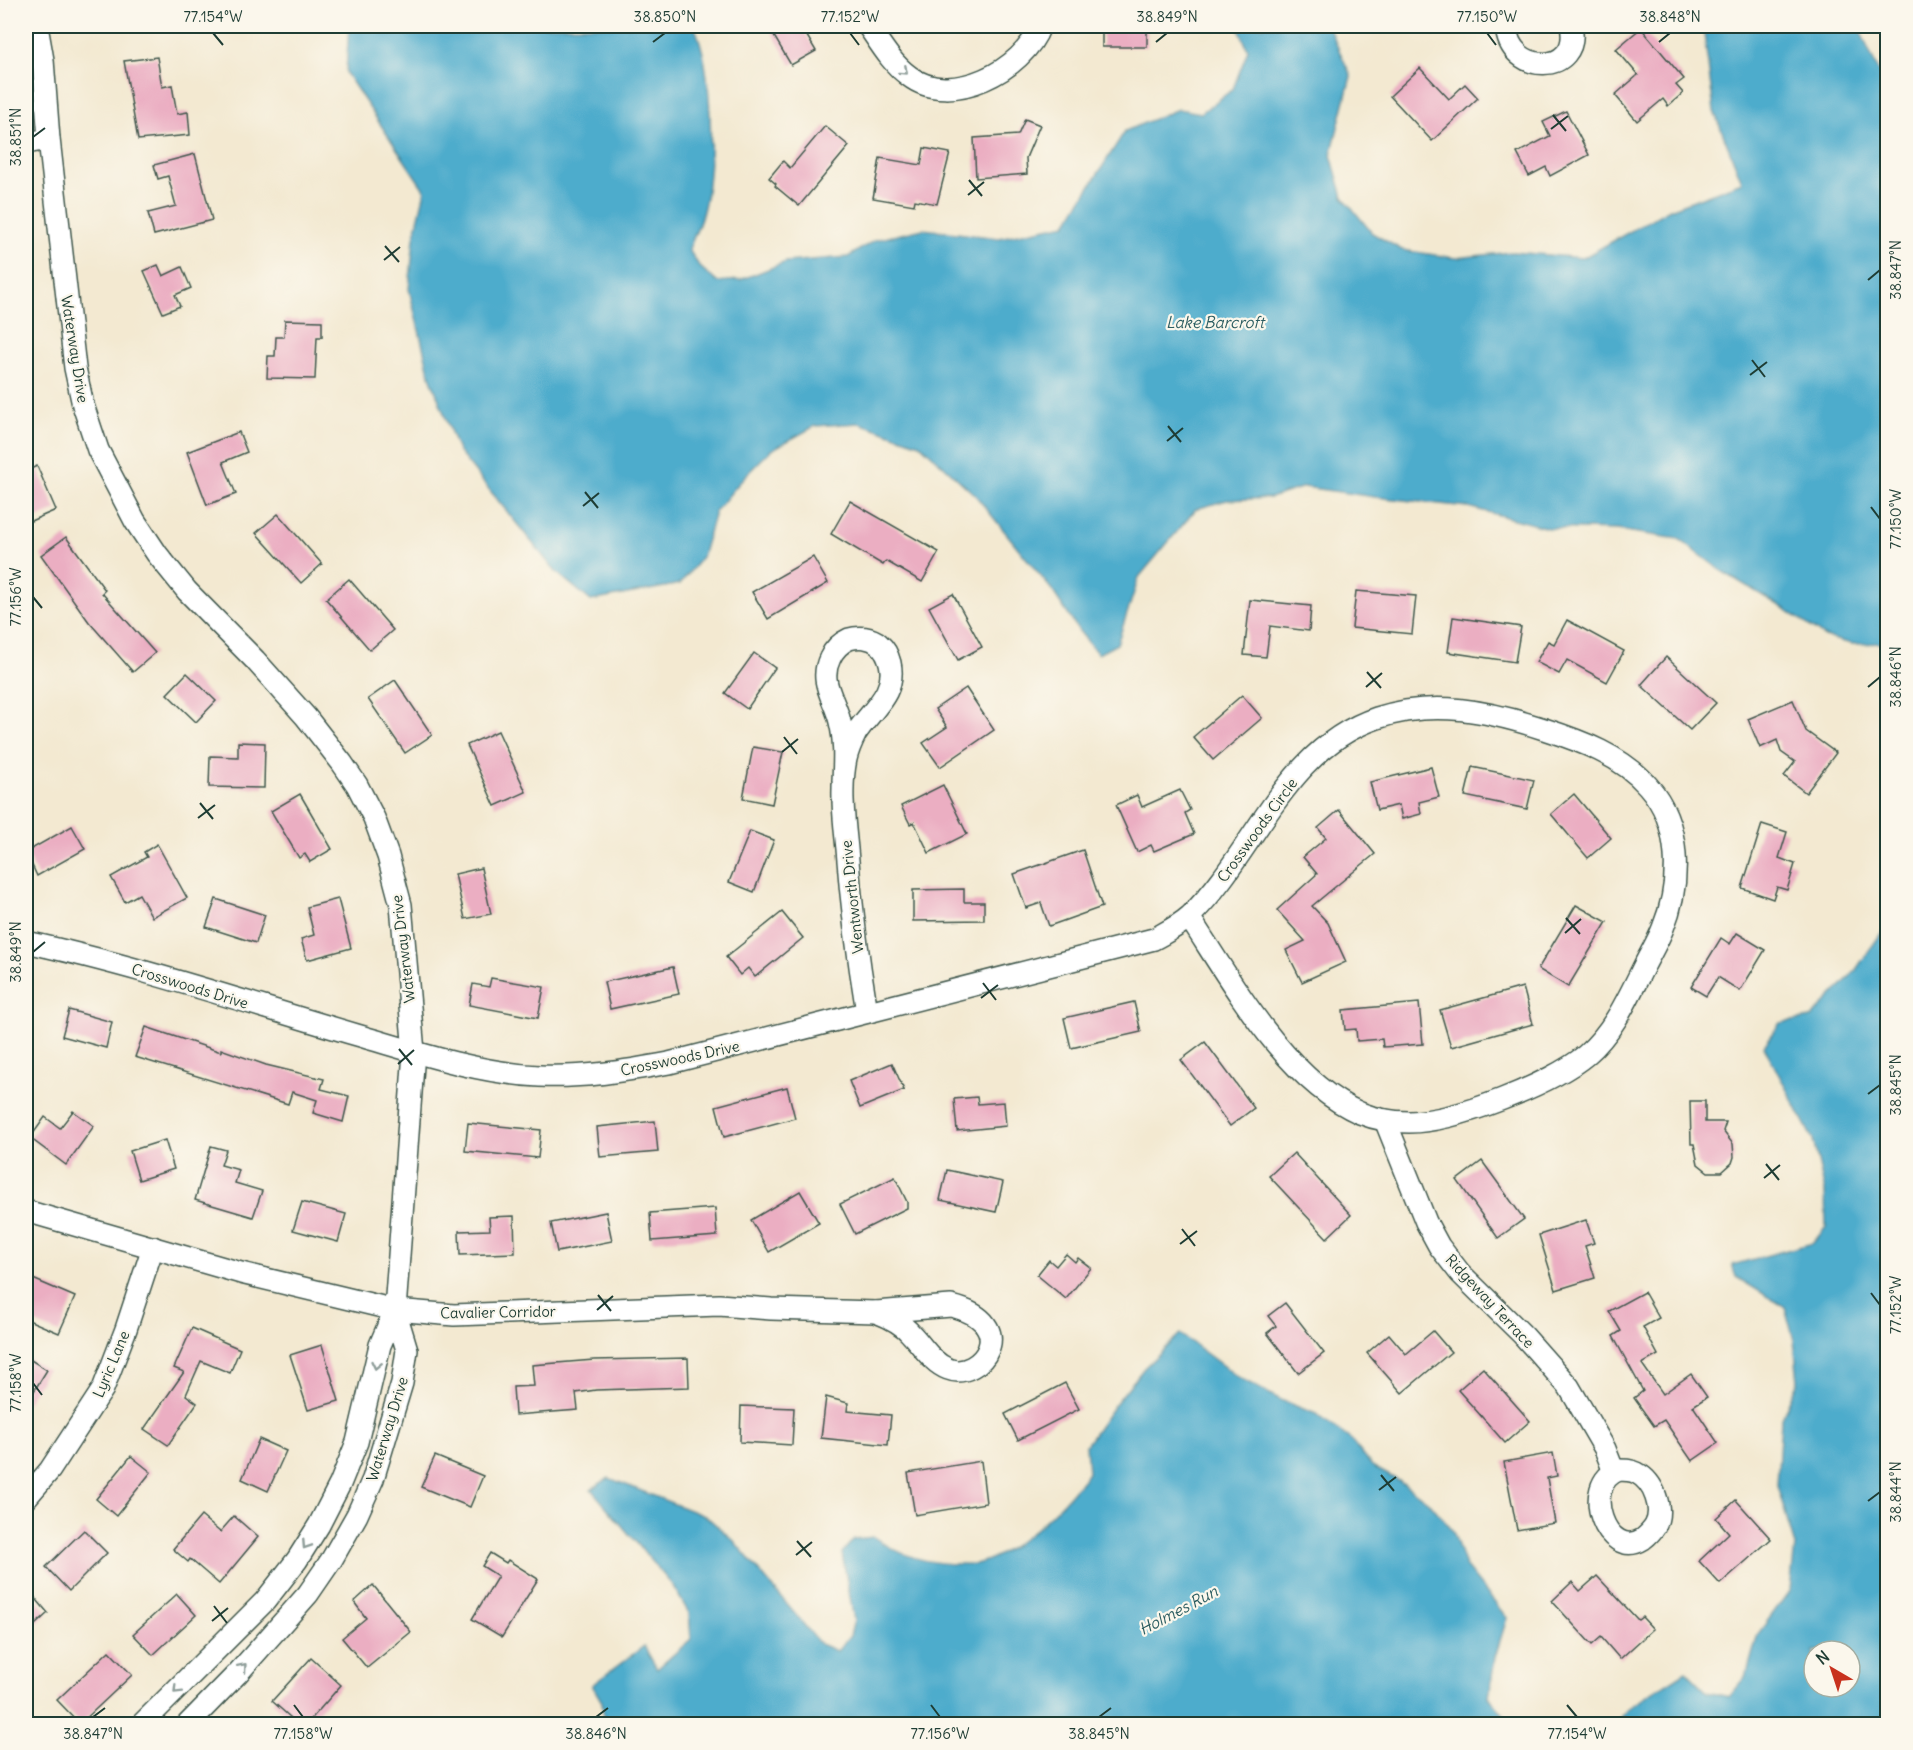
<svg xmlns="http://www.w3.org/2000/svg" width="1913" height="1750" font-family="Delius,sans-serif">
<rect width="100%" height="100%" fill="#fbf7ec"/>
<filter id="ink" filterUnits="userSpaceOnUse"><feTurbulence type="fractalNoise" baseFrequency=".0167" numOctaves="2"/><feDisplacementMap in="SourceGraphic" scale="12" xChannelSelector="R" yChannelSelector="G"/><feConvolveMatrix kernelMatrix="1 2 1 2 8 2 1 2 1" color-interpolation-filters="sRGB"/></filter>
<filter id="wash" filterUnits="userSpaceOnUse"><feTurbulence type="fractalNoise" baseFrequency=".008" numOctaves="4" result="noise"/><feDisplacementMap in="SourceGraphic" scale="24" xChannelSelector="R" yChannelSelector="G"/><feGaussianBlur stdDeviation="1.35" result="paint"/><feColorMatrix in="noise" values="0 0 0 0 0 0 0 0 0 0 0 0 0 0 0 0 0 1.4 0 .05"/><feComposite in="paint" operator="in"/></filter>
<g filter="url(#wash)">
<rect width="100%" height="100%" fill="#f3e9d1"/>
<g fill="#4daccc" stroke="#367480" stroke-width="1.5" fill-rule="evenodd">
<path d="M349,26H694C713,65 715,169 703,211C700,225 693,237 689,250L699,266L717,282L740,280L786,262L848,257L875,240L923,229L999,238L1066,224L1125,131L1178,109L1201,113L1233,89L1248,50L1238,26H1328L1351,76L1331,155L1343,197L1372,233L1402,250L1455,258L1513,252L1583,258L1670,209L1742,182L1714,111L1703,26H1858L1888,93L1887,640L1884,643L1852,644L1825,637L1785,609L1723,572L1679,539L1617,530L1548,528L1468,507L1375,497L1304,487L1270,498L1227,500L1196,509L1139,577L1117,644L1098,654L1079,631L1052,590L976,496L920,444L859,423L815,426L771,450L744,477L715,512L702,557L680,584L591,601L556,572L458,451L430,376L409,289L414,238L425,191L346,73Z"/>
<path d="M1887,925V1724H1617L1627,1709L1686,1671L1707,1692L1729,1697L1746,1677L1758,1634L1790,1590L1795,1546L1777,1485L1781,1420L1798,1381L1794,1340L1785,1307L1736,1277L1732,1265L1813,1243L1826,1227L1825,1191L1813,1140L1764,1046L1780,1023L1811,1018L1855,971ZM1814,1651H1850V1687H1814Z"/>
<path d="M1180,1334L1238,1377L1283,1401L1316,1414L1350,1439L1372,1466L1404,1484L1430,1503L1453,1531L1465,1566L1507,1618L1495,1657L1489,1697L1512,1724H1305C1287,1715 1273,1713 1256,1724H604L602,1702L592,1685L644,1646L657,1669L691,1639L689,1613L673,1586L591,1489L609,1478L707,1517L734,1541L820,1644L837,1651L850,1636L854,1620L842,1553L854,1539L874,1537C899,1556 929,1564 961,1564C966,1564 974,1565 979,1563C1020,1551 1063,1505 1088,1473L1086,1445L1115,1404L1144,1368Z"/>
</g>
<g id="blocks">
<g fill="#ebaec2">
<path d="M768,26H801L816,51L791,65Z"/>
<rect x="1102" y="26" width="45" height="21"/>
<path d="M1641,28L1684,79L1676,85L1683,93L1668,106L1663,99L1637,121L1615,95L1638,75L1616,49Z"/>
<path d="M157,57L162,87L172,85L177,114L188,112L190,135L138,140L124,61Z"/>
<path d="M1420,68L1449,99L1465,84L1478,98L1432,141L1390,96Z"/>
<path d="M1566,111L1589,155L1550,176L1546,167L1529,176L1517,153L1550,136L1543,122Z"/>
<path d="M1025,119L1040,125L1026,158L1027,174L976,178L974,138L1018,135Z"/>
<path d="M825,126L849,146L799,206L775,186L776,184L769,178L783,161L790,168Z"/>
<path d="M924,148L950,153L937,204L915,200L914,205L873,198L880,158L921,165Z"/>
<path d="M195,154L212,220L154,235L148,213L176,206L168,176L158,179L154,165Z"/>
<path d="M158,265L163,276L182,267L191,288L175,295L180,306L163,313L144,271Z"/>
<path d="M285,320L322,321V337H317L315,379L267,378L268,356H275L276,337H284Z"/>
<path d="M239,432L247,452L223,462L236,494L207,505L187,452Z"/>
<path d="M37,466L56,510L26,523V471Z"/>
<path d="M850,501L939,552L922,582L886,561L883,565L831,534Z"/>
<path d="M278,514L322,564L301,583L256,533Z"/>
<path d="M66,537L105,590L102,593L155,653L133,672L89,622L41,555Z"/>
<path d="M813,557L828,583L768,619L752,592Z"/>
<path d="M349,579L393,630L370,650L326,599Z"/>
<path d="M1356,591L1416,596L1412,634L1352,628Z"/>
<path d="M953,594L982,647L958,660L929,607Z"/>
<path d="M1250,600L1311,606L1309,631L1270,626L1266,657L1244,655Z"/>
<path d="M1453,617L1521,627L1515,662L1448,652Z"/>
<path d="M1567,620L1624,651L1607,682L1567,660L1559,674L1536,662L1548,641L1554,644Z"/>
<path d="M754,653L775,668L747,709L725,693Z"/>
<path d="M1666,657L1716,703L1690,730L1641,685Z"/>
<path d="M187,673L216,701L196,722L167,694Z"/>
<path d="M395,680L432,735L405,753L368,699Z"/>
<path d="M966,688L994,730L940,767L923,743L947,727L935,709Z"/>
<path d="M1242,695L1262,718L1213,760L1193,737Z"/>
<path d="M1793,700L1806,731L1836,753L1806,793L1784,776L1795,762L1781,752L1777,740L1760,748L1748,719Z"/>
<path d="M498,731L526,792L495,806L467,745Z"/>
<path d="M238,742L265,743L264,788L209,787L210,756L238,757Z"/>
<path d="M753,747L783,752L772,804L743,798Z"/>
<path d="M1431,767L1439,797L1419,802L1421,814L1402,819L1399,805L1377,810L1370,782Z"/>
<path d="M1472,767L1534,780L1527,809L1465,796Z"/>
<path d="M943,785L967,834L929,853L914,822L910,824L901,806Z"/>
<path d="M1180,790L1190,810L1185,813L1194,834L1154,851L1151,845L1137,852L1116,805L1137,795L1142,807Z"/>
<path d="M300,794L332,849L310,862L305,854L299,858L271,811Z"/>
<path d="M1574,794L1611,838L1588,858L1551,814Z"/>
<path d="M1339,810L1375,854L1312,906L1328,923L1346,962L1302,982L1286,950L1305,941L1277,910L1317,874L1303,857L1326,838L1318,828Z"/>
<path d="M1762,824L1787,832L1779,858L1795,864L1787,890L1777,887L1773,899L1742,888Z"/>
<path d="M72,826L85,849L37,876L26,852Z"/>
<path d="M750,831L774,840L754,892L729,882Z"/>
<path d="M157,844L187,898L152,917L139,894L125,902L111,877L147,857L144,852Z"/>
<path d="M1083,850L1102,907L1049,926L1041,903L1026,908L1014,874Z"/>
<path d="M481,868L491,914L465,919L455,874Z"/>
<path d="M964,889V902H984V920L913,921V890Z"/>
<path d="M216,899L265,915L256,943L206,927Z"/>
<path d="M338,899L351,948L307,960L301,939L314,935L307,907Z"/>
<path d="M1576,905L1607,922L1568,987L1538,969Z"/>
<path d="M782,912L803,938L755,977L748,968L740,975L726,957Z"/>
<path d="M1737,933L1765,950L1740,991L1718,977L1706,996L1691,987L1721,938L1730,944Z"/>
<path d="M673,967L679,994L610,1009L604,982Z"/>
<path d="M491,978L544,987L538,1018L469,1005L473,984L489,987Z"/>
<path d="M1523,987L1533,1024L1451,1047L1440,1010Z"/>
<path d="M1134,1002L1141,1032L1071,1048L1064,1018Z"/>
<path d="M1419,1003L1423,1044L1383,1047L1382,1039L1357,1041L1356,1029L1345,1030L1343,1010Z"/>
<path d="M69,1010L112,1022L106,1048L62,1036Z"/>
<path d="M146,1027L221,1052V1049L266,1065L324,1079L321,1089L349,1096L343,1122L313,1113L317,1100L292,1092L288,1104L135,1057Z"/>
<path d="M1205,1042L1254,1108L1230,1126L1181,1060Z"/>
<path d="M892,1063L904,1090L860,1108L849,1081Z"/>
<path d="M787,1087L795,1118L724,1137L716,1106Z"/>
<path d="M977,1097L978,1104L1004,1102L1006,1126L957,1131L954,1099Z"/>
<path d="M1690,1101H1705V1122H1726L1723,1131L1733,1144L1734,1157L1732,1163L1722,1172H1708L1698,1164L1694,1144H1691Z"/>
<path d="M73,1111L94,1126L66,1165L30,1138L45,1117L60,1128Z"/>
<path d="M655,1121L658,1152L600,1157L597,1127Z"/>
<path d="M468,1123L541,1130L538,1158L465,1151Z"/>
<path d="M165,1140L174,1169L139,1180L130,1151Z"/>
<path d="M211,1146L226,1150L221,1165L239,1170L235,1183L262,1191L253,1217L195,1200Z"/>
<path d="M1294,1153L1351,1215L1327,1238L1269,1176Z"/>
<path d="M1482,1161L1524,1219L1498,1238L1457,1180Z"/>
<path d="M947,1170L1003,1182L996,1212L940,1200Z"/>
<path d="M895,1177L907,1202V1208L855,1234L840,1204Z"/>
<path d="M800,1191L819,1223L769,1252L751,1220Z"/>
<path d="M302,1202L346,1214L338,1242L293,1230Z"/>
<path d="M715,1208L717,1236L652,1241L650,1213Z"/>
<path d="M606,1212L612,1241L557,1252L551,1223Z"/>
<path d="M514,1216L515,1253L460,1255L459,1231L490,1230L489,1217Z"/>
<path d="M1586,1220L1594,1243L1585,1246L1595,1278L1556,1290L1539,1235Z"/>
<path d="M1066,1254L1075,1262L1078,1258L1091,1268L1066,1299L1037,1275L1049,1260L1056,1266Z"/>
<path d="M26,1276L75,1297L59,1333L26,1319Z"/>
<path d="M1644,1292L1659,1318L1643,1327L1658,1355L1642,1364L1663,1394L1691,1374L1707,1397L1693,1406L1718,1443L1692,1461L1664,1420L1654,1426L1634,1398L1643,1391L1613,1336L1621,1331L1609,1311Z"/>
<path d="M1285,1303L1324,1353L1298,1373L1267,1333L1276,1326L1268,1316Z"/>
<path d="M192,1328L240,1349L230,1373L201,1361L186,1395L197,1403L168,1445L144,1429L184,1372L174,1368Z"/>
<path d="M1433,1331L1451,1352L1402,1393L1367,1353L1389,1334L1406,1354Z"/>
<path d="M322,1345L339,1401L308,1410L290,1355Z"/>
<path d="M26,1357L47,1370L26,1404Z"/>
<path d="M688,1358L689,1387L596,1390L576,1393L578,1410L515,1415L513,1387L534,1386L532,1365L594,1360Z"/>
<path d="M1483,1368L1530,1421L1505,1443L1458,1390Z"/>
<path d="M1065,1383L1079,1409L1018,1440L1005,1414Z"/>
<path d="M826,1397L848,1403L847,1411L891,1415L888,1445L821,1438Z"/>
<path d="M741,1406L794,1408L792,1445L740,1442Z"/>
<path d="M259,1439L286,1451L268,1491L242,1479Z"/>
<path d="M1553,1453L1557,1476L1547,1478L1555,1523L1517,1530L1504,1462Z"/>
<path d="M131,1456L151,1472L116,1516L96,1499Z"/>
<path d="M435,1456L483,1476L470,1507L421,1487Z"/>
<path d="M981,1461L986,1503L915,1515L908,1473Z"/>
<path d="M1736,1500L1771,1539L1720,1584L1699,1561L1729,1533L1716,1518Z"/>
<path d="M201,1516L220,1532L234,1516L258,1537L219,1584L190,1559L188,1562L173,1549Z"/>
<path d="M84,1530L107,1553L69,1591L46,1567Z"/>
<path d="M490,1553L506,1563L508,1560L538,1579L502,1637L472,1619L498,1576L482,1566Z"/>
<path d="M1597,1576L1638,1620L1642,1617L1653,1629L1620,1659L1601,1637L1592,1645L1552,1601L1572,1582L1580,1591Z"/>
<path d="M373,1585L411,1632L367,1668L342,1638L366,1618L354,1602Z"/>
<path d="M26,1587L48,1613L26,1633Z"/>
<path d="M177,1594L196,1615L153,1655L133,1634Z"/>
<path d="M109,1651L132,1675L80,1724L57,1700Z"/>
<path d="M311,1658L341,1685L306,1725H299L272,1701Z"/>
</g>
</g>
</g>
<g filter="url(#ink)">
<use href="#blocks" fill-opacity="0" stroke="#3f574c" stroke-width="1.5"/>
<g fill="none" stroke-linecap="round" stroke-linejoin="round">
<defs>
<g id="street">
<path d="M37,26L43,60L49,139L75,368L83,405L98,450L135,521L157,554L187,591L255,660L306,717L342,763L357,785L374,818L388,856L401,905L414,1052L395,1310L407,1350L402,1383L373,1479L357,1515L332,1559L308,1594L237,1674L188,1724"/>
<path d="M868,26C880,43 891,63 909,76C950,108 1024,70 1040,26"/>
<path d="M1506,26C1509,77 1582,75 1571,26"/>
<path d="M26,143L49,139"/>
<path d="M843,781C844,761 845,742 840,722C835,699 818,682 830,658C834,649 840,643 849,639C859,636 871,637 879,644C885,649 888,655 890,663C897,693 871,710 856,733C852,741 848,750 846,759C840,788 844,820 847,849C851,904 858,958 867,1012"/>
<path d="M26,942C138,966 247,1003 357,1035C416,1052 477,1073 539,1076C583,1078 626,1071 669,1063L1154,939C1166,932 1179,926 1190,916C1255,853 1284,749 1377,718C1433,699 1489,711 1544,729C1581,741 1622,756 1648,786C1682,824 1681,884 1663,928C1658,941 1650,954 1644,966C1628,998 1614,1031 1586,1055C1551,1084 1455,1122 1409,1122C1393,1122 1375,1119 1360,1113C1286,1081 1232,982 1189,917"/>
<path d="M1385,1120L1426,1222L1439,1246L1460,1273L1523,1335L1569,1387L1605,1449L1614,1472"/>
<path d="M26,1211L241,1273L395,1310L454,1315L719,1305L771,1309L876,1312"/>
<path d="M951,1306C1023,1323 980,1382 948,1369C931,1362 923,1346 911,1334C902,1323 889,1317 876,1312Z"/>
<path d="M1619,1470C1626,1470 1631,1470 1637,1473C1654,1482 1664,1509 1655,1526C1652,1531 1648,1535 1643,1539C1606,1562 1579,1484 1619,1470Z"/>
<path d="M26,1498L50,1470L103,1389L126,1329L153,1247"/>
<path d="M142,1724L265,1601L297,1560L319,1525L340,1484L357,1442L380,1345L395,1310"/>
</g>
</defs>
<use href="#street" stroke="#3f574c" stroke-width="24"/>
<use href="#street" stroke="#fff" stroke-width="21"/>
</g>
<defs><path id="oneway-chevron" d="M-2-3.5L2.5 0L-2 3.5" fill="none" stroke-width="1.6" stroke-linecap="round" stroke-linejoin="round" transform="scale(1.5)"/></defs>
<g stroke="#8f9e9a">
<use href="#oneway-chevron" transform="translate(904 71) rotate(42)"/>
<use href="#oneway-chevron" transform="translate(376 1365) rotate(102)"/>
<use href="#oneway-chevron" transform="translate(306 1545) rotate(123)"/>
<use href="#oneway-chevron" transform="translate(243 1667) rotate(-49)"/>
<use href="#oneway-chevron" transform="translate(177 1690) rotate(135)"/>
</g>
</g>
<path fill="none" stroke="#1f3d34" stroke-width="2" d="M213,33L223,45M850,33L859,45M1487,33L1496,45M653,42L665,33M1156,42L1167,33M1659,42L1670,33M1553,115L1566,131M1551,129L1568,116M33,137L45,128M969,180L982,196M968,195L984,182M385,246L399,262M384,260L400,247M1868,280L1880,270M1752,360L1765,377M1750,375L1767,362M1168,426L1181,442M1167,441L1183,428M585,492L598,508M583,506L599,493M1871,507L1880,519M33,597L42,608M1367,672L1381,688M1366,687L1382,673M1868,687L1880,677M784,737L797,754M782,752L798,739M200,803L213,819M198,818L215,805M1566,918L1580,934M1565,933L1581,919M33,952L45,942M983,983L996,1000M981,998L998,985M399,1049L412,1065M398,1064L414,1050M1868,1094L1880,1085M1766,1164L1779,1180M1764,1178L1780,1165M1182,1229L1195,1246M1180,1244L1197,1231M1871,1293L1880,1305M598,1295L611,1311M597,1310L613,1296M33,1383L42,1395M1381,1475L1394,1491M1379,1490L1396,1477M1868,1501L1880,1492M797,1541L811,1557M796,1555L812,1542M214,1606L227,1623M212,1621L228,1608M294,1705L303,1717M931,1705L940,1717M1567,1705L1577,1717M93,1717L105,1708M596,1717L608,1708M1099,1717L1111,1708"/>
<g text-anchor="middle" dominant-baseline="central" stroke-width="4.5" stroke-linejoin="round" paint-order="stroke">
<g font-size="15" fill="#1f3d34" stroke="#fbf7ec">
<text transform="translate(75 349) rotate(81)">Waterway Drive</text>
<text transform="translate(1257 830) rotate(-54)">Crosswoods Circle</text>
<text transform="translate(852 897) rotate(-96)">Wentworth Drive</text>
<text transform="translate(403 949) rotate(-97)">Waterway Drive</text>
<text transform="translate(190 986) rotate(17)">Crosswoods Drive</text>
<text transform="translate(680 1058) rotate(-12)">Crosswoods Drive</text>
<text transform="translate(1490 1301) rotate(47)">Ridgeway Terrace</text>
<text transform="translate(498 1312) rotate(-1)">Cavalier Corridor</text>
<text transform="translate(111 1364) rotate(-67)">Lyric Lane</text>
<text transform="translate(387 1429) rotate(-73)">Waterway Drive</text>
</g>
<g font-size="16" font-style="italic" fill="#2d5e62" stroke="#fbf7ec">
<text x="1215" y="322">Lake Barcroft</text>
<text transform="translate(1178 1610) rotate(-28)">Holmes Run</text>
</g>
</g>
<rect width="1913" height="1750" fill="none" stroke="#fbf7ec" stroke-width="66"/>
<g transform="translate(1832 1669) rotate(321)"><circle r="28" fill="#fbf7ec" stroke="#a3ada2" stroke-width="1.5"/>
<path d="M0-4.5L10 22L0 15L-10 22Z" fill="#c8321e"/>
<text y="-9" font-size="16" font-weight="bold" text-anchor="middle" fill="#1f3d34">N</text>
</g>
<rect x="33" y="33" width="1847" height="1684" fill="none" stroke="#1f3d34" stroke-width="2"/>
<g font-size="15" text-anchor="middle" fill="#1f3d34">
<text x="213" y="22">77.154°W</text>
<text x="665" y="22">38.850°N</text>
<text x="850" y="22">77.152°W</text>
<text x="1167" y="22">38.849°N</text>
<text x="1487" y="22">77.150°W</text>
<text x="1670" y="22">38.848°N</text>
<text transform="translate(16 137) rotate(-90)" y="5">38.851°N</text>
<text transform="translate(1896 270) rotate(-90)" y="5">38.847°N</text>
<text transform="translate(1896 519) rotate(-90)" y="5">77.150°W</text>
<text transform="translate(16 597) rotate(-90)" y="5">77.156°W</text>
<text transform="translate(1896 677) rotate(-90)" y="5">38.846°N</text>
<text transform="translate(16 952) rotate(-90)" y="5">38.849°N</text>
<text transform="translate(1896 1085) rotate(-90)" y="5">38.845°N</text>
<text transform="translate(1896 1305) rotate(-90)" y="5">77.152°W</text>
<text transform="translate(16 1383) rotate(-90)" y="5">77.158°W</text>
<text transform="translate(1896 1492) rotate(-90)" y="5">38.844°N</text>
<text x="93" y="1739">38.847°N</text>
<text x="303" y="1739">77.158°W</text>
<text x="596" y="1739">38.846°N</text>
<text x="940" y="1739">77.156°W</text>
<text x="1099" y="1739">38.845°N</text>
<text x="1577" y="1739">77.154°W</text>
</g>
</svg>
